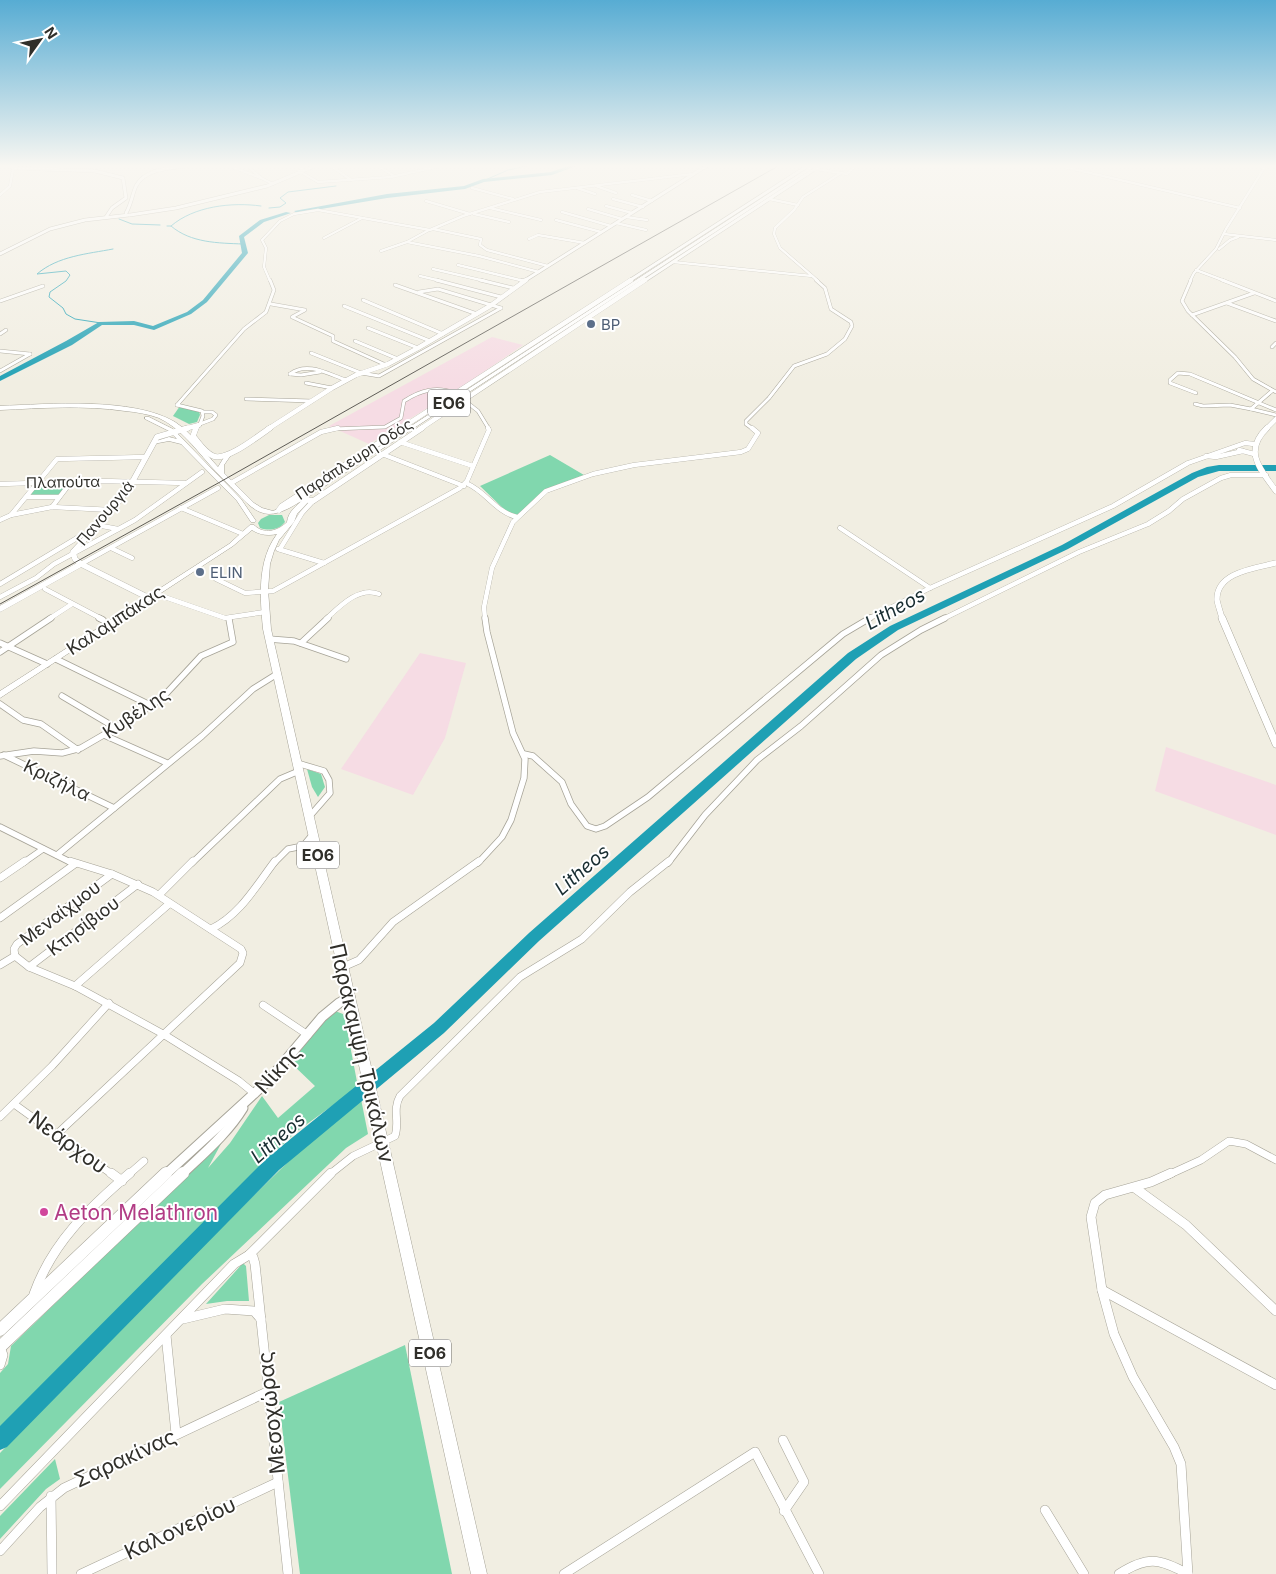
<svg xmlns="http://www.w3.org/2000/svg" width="1276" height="1574" font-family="Inter,sans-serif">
<rect width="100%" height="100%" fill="#f1eee2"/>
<g fill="#f6dce4">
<path d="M492,337L523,345L463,386L369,444L329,426Z"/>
<path d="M420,653L466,663L445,738L413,795L341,769Z"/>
<path d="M1166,747L1276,785V835L1155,791Z"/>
</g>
<g fill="#81d7ae">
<path d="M180,406L199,411L200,415L197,422L189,424L173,416Z"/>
<path d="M550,455L584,475L549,488L517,515L508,513L480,486Z"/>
<path d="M39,485H66L60,495H29Z"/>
<path d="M269,515H282L285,522C279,530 269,531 260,528L258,523L261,519Z"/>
<path d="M307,769L321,774L325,787L318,797L312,787Z"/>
<path d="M335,1011L343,1014L345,1019L358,1087L296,1132L261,1165L0,1430V1373L8,1364L11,1346L222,1142L208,1168L230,1143L262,1096L278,1118L315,1086L291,1063L325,1018Z"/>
<path d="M361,1099L368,1134L346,1148L202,1284L0,1489V1453C71,1379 143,1306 216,1233C263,1187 308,1139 361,1099Z"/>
<path d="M243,1263L246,1266L249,1301H227L206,1304Z"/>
<path d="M405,1345L452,1574H300L279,1402Z"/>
<path d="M55,1459L60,1479L46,1489L0,1539V1516Z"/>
</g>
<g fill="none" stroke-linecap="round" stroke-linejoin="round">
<g stroke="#1fa0b4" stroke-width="1">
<path d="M483,181L508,170L531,165"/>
<path d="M269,208L280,207L286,203L280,198L288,192L336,186"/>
<path d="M119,219L132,224L160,225"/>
<path d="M167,226H171C191,243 218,243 243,244"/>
<path d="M171,226C194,206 232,202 261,206"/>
<path d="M101,323L75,319L66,314L63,308L49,297L50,292L66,281L70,275L66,271L37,274C58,256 87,254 113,249"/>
</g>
<g fill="#1fa0b4" fill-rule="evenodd">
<path d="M571,165H579L552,175L484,182L465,189L387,198L297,213L294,211L387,194L464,186L483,179L551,172Z"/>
<path d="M286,212L291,213L264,222L244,237L248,253L207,302L191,314L154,330L134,325H102L72,345L0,381V376L66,341L99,322L134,321L153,326L187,312L203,300L242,253L239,236L260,220Z"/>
<path d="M1219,465H1276V471H1219L1198,477L1068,549L898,630L856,659L539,941L444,1033L279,1170L7,1447L0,1450V1426L267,1158L434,1023L529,933L848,653L890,626L1062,545L1192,473L1207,467Z"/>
</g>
<defs>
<g id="street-far5">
<path d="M227,165L261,178"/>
<path d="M246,165L261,178L273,184"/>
<path d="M298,165L304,170"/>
<path d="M330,165L351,180"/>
<path d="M377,165L394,176"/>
<path d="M1056,165L1240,208"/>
<path d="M334,168L349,165"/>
<path d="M816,169L847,174L856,165"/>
<path d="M299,171L318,182L391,177L445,165"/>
<path d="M596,186L616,193"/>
<path d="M472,188L513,199"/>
<path d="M577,188L595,194"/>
<path d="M0,195L10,186L13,169L16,168"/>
<path d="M632,195L652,201"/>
<path d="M613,199L643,207"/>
<path d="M769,199L798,205"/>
<path d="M426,201L470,214"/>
<path d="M606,206L632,213"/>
<path d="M490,208L541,220"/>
<path d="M588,209L622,219"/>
<path d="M562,212L611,226"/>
<path d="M474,214L509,222"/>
<path d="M626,217L647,220"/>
<path d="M556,220L601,232"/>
<path d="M616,223L646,230"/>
<path d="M433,229L481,239L480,245L487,250L548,266"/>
<path d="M1224,234L1276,240"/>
<path d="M324,238L362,218"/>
<path d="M529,239L538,235L585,243"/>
<path d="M407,242L479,256L539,272"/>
<path d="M1219,249L1230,240L1238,237"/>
<path d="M381,251L407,242L429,230"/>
<path d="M673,262L812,276"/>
<path d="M458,265L524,281"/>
<path d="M433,269L485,281"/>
<path d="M1196,270L1225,281"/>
<path d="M420,276L441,281"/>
<path d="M270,281L264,267L266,248L262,240L280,221L294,214L318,210L430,230L463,216L540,192L693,174"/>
<path d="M818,281L780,248L774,234L775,228L794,210L803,197L841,173"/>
<path d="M1190,281L1194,273L1216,249L1226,229L1266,165"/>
</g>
<g id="street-far4">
<path d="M436,280L501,297"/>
<path d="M480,280L513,288"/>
<path d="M520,280L524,281"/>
<path d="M1191,280L1182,301L1188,311L1235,357L1253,379L1276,392"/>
<path d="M1222,280L1276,301"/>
<path d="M395,285L477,314"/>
<path d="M419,292L438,289L501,308"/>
<path d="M363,300L443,334"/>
<path d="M0,301L43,286"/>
<path d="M1227,303L1276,321"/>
<path d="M271,304L305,310L292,317L333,336V341L386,365"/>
<path d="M344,306L430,341"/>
<path d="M1192,315L1254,293"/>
<path d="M368,328L418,348"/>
<path d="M0,334L6,330"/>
<path d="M355,341L398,359"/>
<path d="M1272,347L1276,343"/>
<path d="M0,351L30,354"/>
<path d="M311,353L361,373L379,376L501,308"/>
<path d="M0,371L30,354"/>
<path d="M290,374C307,361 328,374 346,380"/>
<path d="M290,374L301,375L320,372"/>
<path d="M306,383L332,388"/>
<path d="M1196,393L1170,383V380L1178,373L1190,374L1276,410"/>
<path d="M246,399L312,401"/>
<path d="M464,400L478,411L489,429"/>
<path d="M1195,404L1203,406L1230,405L1251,409L1272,391"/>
<path d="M177,405L244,329L266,312L274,290L270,280"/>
<path d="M177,405L202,411L203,416L200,424"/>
<path d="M1251,409L1276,415"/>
<path d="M200,424L213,419L216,415L212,412H203"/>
<path d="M333,429L385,427L401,418L404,401C421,390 436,386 456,393"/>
<path d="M753,429L746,424V421L769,398L794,366L827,354L845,339L852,326L851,322L831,309L825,288L816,280"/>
</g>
<g id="street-far3">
<path d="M400,442L473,466"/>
<path d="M1239,450L1254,454"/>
<path d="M382,454L464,486"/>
<path d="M1206,456L1216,457L1243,451"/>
<path d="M231,483L321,432L338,428"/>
<path d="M0,484L102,481L186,483"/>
<path d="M468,484C486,492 497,513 517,517"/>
<path d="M27,497H59"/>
<path d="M52,507L71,482"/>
<path d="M181,508L243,534"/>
<path d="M11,515L52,507L112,510"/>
<path d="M0,520L11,515L57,459L146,457"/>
<path d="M97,525L118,529"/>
<path d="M840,528L930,588"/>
<path d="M111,548L132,558"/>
<path d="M278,549L324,563"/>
<path d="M280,549L302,513L313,501"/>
<path d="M81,564L218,488"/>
<path d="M216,579L245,593L273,591L460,488L467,481L489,430L488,428"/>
<path d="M0,584L82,535L89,534"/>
<path d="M45,589L102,619"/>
<path d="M156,594L225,618L265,612"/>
<path d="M0,597L36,578L54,564L135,520L202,472"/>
<path d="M49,619L72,604"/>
<path d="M326,619C340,606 359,586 379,594"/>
<path d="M485,619L484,607L492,568L513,522L546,491L593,474L634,465L741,452L748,449L758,433L752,428"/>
<path d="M868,619L930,588L1113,506L1188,463L1245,443L1254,444"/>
<path d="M943,619L1079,552L1148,524L1169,511L1183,499L1221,478L1231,475H1266"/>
</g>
<g id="street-far2">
<path d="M99,618L103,620"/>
<path d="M269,639L294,641L346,659"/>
<path d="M0,643L47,664"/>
<path d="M301,643L328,618"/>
<path d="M0,652L51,618"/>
<path d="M56,659L152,706"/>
<path d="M62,696L116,728"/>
<path d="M0,704L23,720L41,724L78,750"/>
<path d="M104,735L167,763"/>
<path d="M524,754L533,756L562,782L571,804L587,826L596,829L605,826L648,797L843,634L870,618"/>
<path d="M4,755L114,808"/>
<path d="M0,756L34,751L62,753L81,748L131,719L162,698L201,656L233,642L229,619"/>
<path d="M297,763L324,771L329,780L330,793L309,817"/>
<path d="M0,827L72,863"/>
<path d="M57,855L202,736L253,689L277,674"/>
<path d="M23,863L43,849"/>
<path d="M192,863L280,779L299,771"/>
<path d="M274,863L288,849L303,846L313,834"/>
<path d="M478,863L502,837L511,820L524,778L525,759L513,733L487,632L485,618"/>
<path d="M668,863L705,815L757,760L801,726L881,655L921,630L945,618"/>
</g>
<g id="street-far1">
<path d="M0,878L25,861"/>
<path d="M159,895L193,861"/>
<path d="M0,918L75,864"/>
<path d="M211,929C240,915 256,886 275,861"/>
<path d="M15,956L29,967L75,986L163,1034L239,1081L255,1094"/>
<path d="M15,956L14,949L17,944L112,874"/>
<path d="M0,965L15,956"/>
<path d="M29,967L138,884"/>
<path d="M343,967L359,960L393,922L479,861"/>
<path d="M75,986L169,904"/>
<path d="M263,1005L308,1035"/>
<path d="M14,1104L113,1175"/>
<path d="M0,1117L52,1066L109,1003"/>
<path d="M57,1134L240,963L243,953L241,949L153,892L112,874L70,861"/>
<path d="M128,1175L144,1161"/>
<path d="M329,1175L353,1156L395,1136C400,1122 392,1110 400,1096L520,977L582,939L630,892L669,861"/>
<path d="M1168,1175L1201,1160L1229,1141L1246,1144L1276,1160"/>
</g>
<g id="street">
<path d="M111,1173L122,1181"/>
<path d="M1171,1173L1151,1182L1105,1195L1095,1203L1091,1217L1102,1290L1114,1334L1133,1377L1174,1447L1181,1464L1188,1574"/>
<path d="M1135,1188L1186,1225L1276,1311"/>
<path d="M249,1255L253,1257L255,1264L288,1574"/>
<path d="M1102,1290L1276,1385"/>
<path d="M34,1294C52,1243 89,1208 130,1173"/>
<path d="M183,1319L225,1309L254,1311L261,1319"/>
<path d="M166,1335L176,1434"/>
<path d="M0,1347L3,1355L0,1365"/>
<path d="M783,1440L804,1482L784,1511"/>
<path d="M51,1496L52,1574"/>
<path d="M0,1506L234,1264L249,1255L331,1173"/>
<path d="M1045,1510L1084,1574"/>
<path d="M0,1551L40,1507L64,1488L269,1391"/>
<path d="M81,1574L278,1482"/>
<path d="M564,1574L755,1452L819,1574"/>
<path d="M1119,1574C1147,1556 1159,1558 1188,1574"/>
</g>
<g id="secondary-far5">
<path d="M3,165L16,168L95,171L123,178L126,198L112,208L106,217"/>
<path d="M126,213C131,205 132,195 136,186C145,168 173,168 191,165"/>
<path d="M130,215L176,208L267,186L317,165"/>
<path d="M0,254L50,229L85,220L129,215"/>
<path d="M524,281L708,165"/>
<path d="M629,281L809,165"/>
<path d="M644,281L821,165"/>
</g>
<g id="secondary-far4">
<path d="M184,429L199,425"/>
<path d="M195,429L197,427"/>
<path d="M268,429L332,388L356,375L388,364L418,348L490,306L526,280"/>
<path d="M400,429L631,280"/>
<path d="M420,429L645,280"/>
<path d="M1266,429L1276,419"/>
</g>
<g id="secondary-far3">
<path d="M196,428L193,436C199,443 204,452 213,456C226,462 258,436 270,428"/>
<path d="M1267,428C1243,451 1260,469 1276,491"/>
<path d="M308,500L313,501L422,428"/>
<path d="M279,510L282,506L402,428"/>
<path d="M149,598L81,564L75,559L73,552L112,510L129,488L157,437L188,428"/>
<path d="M0,609L81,564"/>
<path d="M1222,619C1221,613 1218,606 1217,600C1216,572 1256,568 1276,563"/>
</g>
<path id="secondary-far2" d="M1222,618L1276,744"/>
<g id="secondary-far1">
<path d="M165,1175L268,1081L322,1017L339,1003L350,997"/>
<path d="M181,1175C204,1153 227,1134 243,1108"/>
</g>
<g id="secondary">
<path d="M0,1330L166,1173"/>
<path d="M0,1347L183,1173"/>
</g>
<g id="primary">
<path d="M813,165H818L308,497L311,499L297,514L294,522L279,540L274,551L270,564L268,590L271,629L487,1574H471L263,629C260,597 257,561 277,534C268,536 260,535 252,530L233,546L0,698V691L229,544L250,525H254C264,535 278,531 287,522C288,512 296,506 303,500C293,506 281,514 269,514C255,513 247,503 238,494C228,484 218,474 209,464C194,447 180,428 159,418C148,414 136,412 125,411C84,405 42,408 0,410V406C49,404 133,397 175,422C192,433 204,452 218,467L226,454H230L231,455L224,465V473L254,503L262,508L273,511L287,505L331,478Z"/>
<path d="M145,417H149L173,429L241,499L256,521L255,522H251L237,501L181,444L169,441L153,444V442L169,437L177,439L169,431L145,419Z"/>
</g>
</defs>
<use href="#street-far5" stroke="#a6a397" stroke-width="3"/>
<use href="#street-far4" stroke="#a6a397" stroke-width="4"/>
<use href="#street-far3" stroke="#a6a397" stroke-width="5"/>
<use href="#street-far2" stroke="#a6a397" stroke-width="7"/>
<use href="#street-far1" stroke="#a6a397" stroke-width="8"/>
<use href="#street" stroke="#a6a397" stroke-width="10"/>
<use href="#secondary-far5" stroke="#a6a397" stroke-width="4"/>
<use href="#secondary-far4" stroke="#a6a397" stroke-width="5"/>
<use href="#secondary-far3" stroke="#a6a397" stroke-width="6"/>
<use href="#secondary-far2" stroke="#a6a397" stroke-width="8"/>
<use href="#secondary-far1" stroke="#a6a397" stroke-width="11"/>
<use href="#secondary" stroke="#a6a397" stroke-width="13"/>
<use href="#primary" stroke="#a6a397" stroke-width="1"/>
<use href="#street-far5" stroke="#fff" stroke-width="2.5"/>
<use href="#street-far4" stroke="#fff" stroke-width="3"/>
<use href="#street-far3" stroke="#fff" stroke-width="4.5"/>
<use href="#street-far2" stroke="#fff" stroke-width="5.5"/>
<use href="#street-far1" stroke="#fff" stroke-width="7"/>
<use href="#street" stroke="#fff" stroke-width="9"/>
<use href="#secondary-far5" stroke="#fff" stroke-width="3"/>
<use href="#secondary-far4" stroke="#fff" stroke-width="4.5"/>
<use href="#secondary-far3" stroke="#fff" stroke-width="5.5"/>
<use href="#secondary-far2" stroke="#fff" stroke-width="7"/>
<use href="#secondary-far1" stroke="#fff" stroke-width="9"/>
<use href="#secondary" stroke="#fff" stroke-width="12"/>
<use href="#primary" fill="#fff" fill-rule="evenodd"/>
<path stroke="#5f5d57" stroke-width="1" d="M0,604L220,482L780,165"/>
</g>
<linearGradient id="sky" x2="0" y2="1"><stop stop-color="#57acd3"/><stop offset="0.43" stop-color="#f9f7f2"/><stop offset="1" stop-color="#f9f7f2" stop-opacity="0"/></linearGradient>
<rect width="1276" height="386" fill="url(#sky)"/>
<g fill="#5c6f8a" stroke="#fff" stroke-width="2">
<circle cx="591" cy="324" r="5"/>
<circle cx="200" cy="572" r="5"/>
</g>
<circle fill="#d1479c" stroke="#fff" stroke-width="2" cx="44" cy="1212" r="5"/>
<g text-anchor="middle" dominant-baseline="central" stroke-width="4" stroke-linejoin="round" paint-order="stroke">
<g font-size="15" fill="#4e5e75" stroke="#fff" text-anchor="start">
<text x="601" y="324">BP</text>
<text x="210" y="572">ELIN</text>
</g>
<g font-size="15" fill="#302f2a" stroke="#fff">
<text transform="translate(354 459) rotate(-33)">Παράπλευρη Οδός</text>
<text transform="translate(63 482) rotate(-1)">Πλαπούτα</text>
<text transform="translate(105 513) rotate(-50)">Πανουργιά</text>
</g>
<g fill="#fff" stroke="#6e6d6a" stroke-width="1">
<rect x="428" y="389.5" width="42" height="27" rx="4"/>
<rect x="297" y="841.5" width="42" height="27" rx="4"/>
<rect x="409" y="1339.5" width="42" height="27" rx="4"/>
</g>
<g font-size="16" font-weight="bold" fill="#302f2a">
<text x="449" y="403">ΕΟ6</text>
<text x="318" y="855">ΕΟ6</text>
<text x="430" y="1353">ΕΟ6</text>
</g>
<g font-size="18" fill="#302f2a" stroke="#fff">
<text transform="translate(115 620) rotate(-33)">Καλαμπάκας</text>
<text transform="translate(136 713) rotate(-34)">Κυβέλης</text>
<text transform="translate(57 780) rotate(26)">Κριζήλα</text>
<text transform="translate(60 913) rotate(-37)">Μεναίχμου</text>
<text transform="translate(83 926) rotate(-37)">Κτησίβιου</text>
</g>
<g font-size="19" font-style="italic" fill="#182d31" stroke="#fff">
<text transform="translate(895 609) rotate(-29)">Litheos</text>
<text transform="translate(582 870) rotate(-41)">Litheos</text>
<text transform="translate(278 1138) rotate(-41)">Litheos</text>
</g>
<g font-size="21" fill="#302f2a" stroke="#fff">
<text transform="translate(362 1053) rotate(77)">Παράκαμψη Τρικάλων</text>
<text transform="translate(278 1069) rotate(-48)">Νίκης</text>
<text transform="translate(68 1142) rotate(36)">Νεάρχου</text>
<text transform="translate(271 1413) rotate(-96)">Μεσοχώρας</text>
<text transform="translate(125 1458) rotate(-25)">Σαρακίνας</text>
<text transform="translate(180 1528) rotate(-25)">Καλονερίου</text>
</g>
<g font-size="21" fill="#b23c85" stroke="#fff" text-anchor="start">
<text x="54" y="1212">Aeton Melathron</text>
</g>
</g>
<g transform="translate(40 40) rotate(57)" stroke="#ffffff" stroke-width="4" paint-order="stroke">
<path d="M0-4L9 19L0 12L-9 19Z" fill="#302f2a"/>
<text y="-8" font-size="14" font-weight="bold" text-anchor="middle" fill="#302f2a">N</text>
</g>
</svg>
